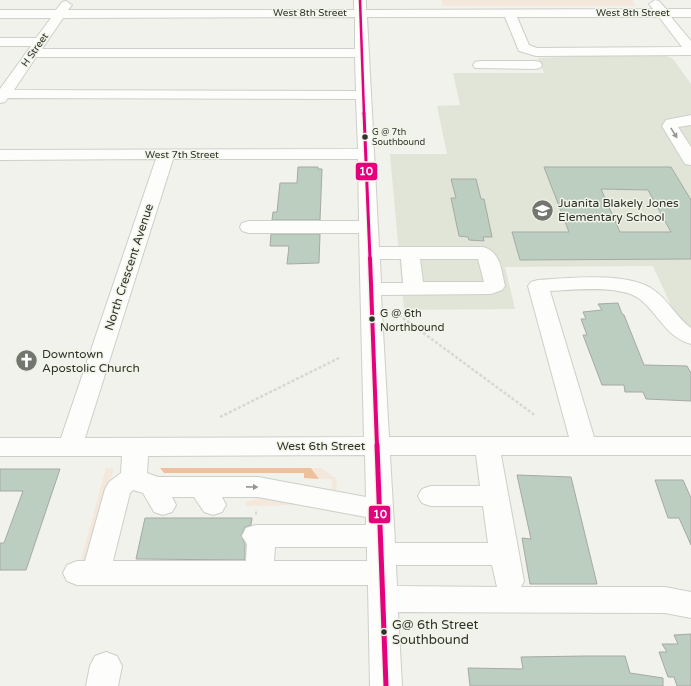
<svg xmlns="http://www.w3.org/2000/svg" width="691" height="686" font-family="'Varela Round',sans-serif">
<rect width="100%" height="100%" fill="#f0f2eb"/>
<path fill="#e1e5d7" d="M585,56H666L673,59L691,84V327L682,322L675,314L653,266L505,267L515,309L404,310L390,154H447L437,106L460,105L453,73H544L538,58Z"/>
<g fill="#f4e7db">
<path d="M441,0H632L636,6H443Z"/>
<path d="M106,468H114L90,560H81Z"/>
<path d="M312,468H321L337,479L336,491L332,489V479H319Z"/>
<path d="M263,496L299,505L247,506L245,503Z"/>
<path d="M108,560H248L247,564H109Z"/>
</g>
<path fill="#eec09d" d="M160,468H311L319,479L304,478V473H164Z"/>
<g fill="#bccebf" stroke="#a6a9a5" fill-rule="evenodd">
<path d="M298,167H318V169H322L320,220H272L273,212H277L280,183H297Z"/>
<path d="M544,167H671L691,200V259L520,260L512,232H569ZM601,189L648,190L671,232H620Z"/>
<path d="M451,179H476L481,199H484L492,237H483L484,241L469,240L468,237L459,236L451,198H456Z"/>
<path d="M271,234H320L319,263L287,264L289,246H270Z"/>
<path d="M618,303L622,314L624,315L644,365L687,366L691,373V401L646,399L643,392H625L624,385H602L583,335H587L581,319H586L583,312L602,310L598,304Z"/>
<path d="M0,469H60L26,570H0V543H4L23,491H0Z"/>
<path d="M517,475L571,477L597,584H530L522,538L531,539Z"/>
<path d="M655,480H683L691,498V545L679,518H668Z"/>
<path d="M145,518H252L251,525L245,527L241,535L245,544V560L136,559Z"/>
<path d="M691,634V686H677L674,677H668L659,652H667L662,644H678L674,635Z"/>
<path d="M586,656H625L630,673L663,678V686H470L468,668L523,669L521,657Z"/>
</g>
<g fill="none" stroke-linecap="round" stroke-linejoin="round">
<defs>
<g id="minor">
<path d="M354,0H366V10L653,9L649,4L655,0L659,1L666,9H691V17H671L691,41V55L536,56L519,51L505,17H367L379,247H483C501,252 501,270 505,286L502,290L491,294L381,295L389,437H569L528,286L531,282L538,280C568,278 631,271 655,291C669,301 677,318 691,328V344C666,337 659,315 641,300C622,284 574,290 550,291L594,437H691V455H501L524,581L521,587H665L691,592V618L665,613L398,612L402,686H370L368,585H77L67,581L63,573L67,565L77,561H85L105,489L109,482L121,473L122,456H0V438H61L156,159L0,160V150L358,149L356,99L8,98L5,102L0,103V89L31,46H0V38H36L51,18H0V10H56L62,2L66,1L72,5L68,10H354ZM355,17V49H42L63,18ZM517,17H659L682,47L537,48L529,45ZM36,57H355L356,91L14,90ZM173,159H358L359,221H249L242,223L240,227L242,231L249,233H359L364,437L85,438ZM380,259H401L403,283H381ZM420,259H478L484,282H423ZM365,455L366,497L258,477H158L147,473L148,456ZM390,455H476L480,486H431L422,489L418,496L422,503L431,506H483L488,543H395ZM133,490L143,493L154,512L163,515L172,512L176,505L172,497H194L204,512L213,515L222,512L226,505L222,497H258L366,517V525H256L246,528L242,536L247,544L246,561H113L130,493ZM275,547H367V561H274ZM396,565H492L497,587L397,586Z"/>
<path d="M480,61H535L540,62L542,65L540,68L535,69L475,68L473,65L475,62Z"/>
<path d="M691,115V125L678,127L691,147V165L685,164L662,126L666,120Z"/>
<path d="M106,652L117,656L122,666L118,686H86L90,666L95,656Z"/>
</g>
</defs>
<use href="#minor" stroke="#cdcfc9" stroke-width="2"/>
<g stroke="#d7d8d6" stroke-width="2.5" stroke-dasharray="3 2" stroke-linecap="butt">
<path d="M399,315L536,416"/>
<path d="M220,417L341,357"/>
</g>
<path stroke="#d7d8d6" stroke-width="3" stroke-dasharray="4 2.5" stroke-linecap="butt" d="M255,513H257"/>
<use href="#minor" fill="#fdfdfc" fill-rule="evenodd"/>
<defs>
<path id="bus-1-far3" d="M360,0L364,114"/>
<path id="bus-1-far2" d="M364,113L370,259"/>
<path id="bus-1-far1" d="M370,258L377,446"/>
<path id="bus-1" d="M377,445L386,686"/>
</defs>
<use href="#bus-1-far3" stroke="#f1f5e8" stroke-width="4.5"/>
<use href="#bus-1-far2" stroke="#f1f5e8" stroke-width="5.5"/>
<use href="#bus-1-far1" stroke="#f1f5e8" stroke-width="7"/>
<use href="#bus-1" stroke="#f1f5e8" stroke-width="8"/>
<use href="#bus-1-far3" stroke="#e5007d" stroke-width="2.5"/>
<use href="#bus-1-far2" stroke="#e5007d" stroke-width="3"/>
<use href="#bus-1-far1" stroke="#e5007d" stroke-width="4"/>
<use href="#bus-1" stroke="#e5007d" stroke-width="5"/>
</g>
<defs><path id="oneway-solid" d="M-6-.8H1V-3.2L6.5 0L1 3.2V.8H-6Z"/></defs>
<g fill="#969794">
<use href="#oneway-solid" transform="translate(674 133) rotate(58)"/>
<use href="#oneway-solid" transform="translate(252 487) rotate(1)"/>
</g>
<defs>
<symbol id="school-disc" viewBox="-11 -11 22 22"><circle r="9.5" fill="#73756f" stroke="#f1f5e8"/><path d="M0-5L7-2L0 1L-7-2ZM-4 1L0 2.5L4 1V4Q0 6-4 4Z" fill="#fff"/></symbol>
<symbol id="church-disc" viewBox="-11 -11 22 22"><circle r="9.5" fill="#73756f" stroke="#f1f5e8"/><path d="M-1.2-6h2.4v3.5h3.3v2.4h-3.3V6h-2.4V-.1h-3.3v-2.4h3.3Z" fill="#fff"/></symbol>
</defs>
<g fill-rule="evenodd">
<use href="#school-disc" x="530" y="198" width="25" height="25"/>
<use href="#church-disc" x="14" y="348" width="25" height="25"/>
</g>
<g fill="#30312c" stroke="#f1f5e8" stroke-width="1.5">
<circle cx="365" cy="137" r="3.5"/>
<circle cx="372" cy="319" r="3.5"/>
<circle cx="384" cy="632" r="3.5"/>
</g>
<g text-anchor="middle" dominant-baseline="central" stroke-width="3" stroke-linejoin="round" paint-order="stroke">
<g font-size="9" fill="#30312c" stroke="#f1f5e8" text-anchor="start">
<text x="372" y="132">G @ 7th<tspan x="372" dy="10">Southbound</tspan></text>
</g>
<g font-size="10" fill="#30312c" stroke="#f1f5e8">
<text x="310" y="13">West 8th Street</text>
<text x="633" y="13">West 8th Street</text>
<text transform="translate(35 50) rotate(-55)">H Street</text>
<text x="182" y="155">West 7th Street</text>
</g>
<g font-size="11" fill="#30312c" stroke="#f1f5e8" text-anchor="start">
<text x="380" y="313">G @ 6th<tspan x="380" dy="14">Northbound</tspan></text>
</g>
<g font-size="12" fill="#30312c" stroke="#f1f5e8" text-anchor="start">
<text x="558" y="203">Juanita Blakely Jones<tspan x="558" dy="14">Elementary School</tspan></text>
<text x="42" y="354">Downtown<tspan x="42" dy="14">Apostolic Church</tspan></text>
</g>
<g font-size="12" fill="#30312c" stroke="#f1f5e8">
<text transform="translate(129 267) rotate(-72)">North Crescent Avenue</text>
<text x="321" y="446">West 6th Street</text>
</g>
<g font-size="13" fill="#30312c" stroke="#f1f5e8" text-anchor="start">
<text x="392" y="625">G@ 6th Street<tspan x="392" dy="15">Southbound</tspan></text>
</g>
</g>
<g stroke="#f1f5e8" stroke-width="1.5">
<rect x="355" y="162" width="23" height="19" rx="4" fill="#e5007d"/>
<rect x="368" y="505" width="23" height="19" rx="4" fill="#e5007d"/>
</g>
<g font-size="11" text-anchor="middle" font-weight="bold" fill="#fff">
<text x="366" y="175">10</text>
<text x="380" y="518">10</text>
</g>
</svg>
